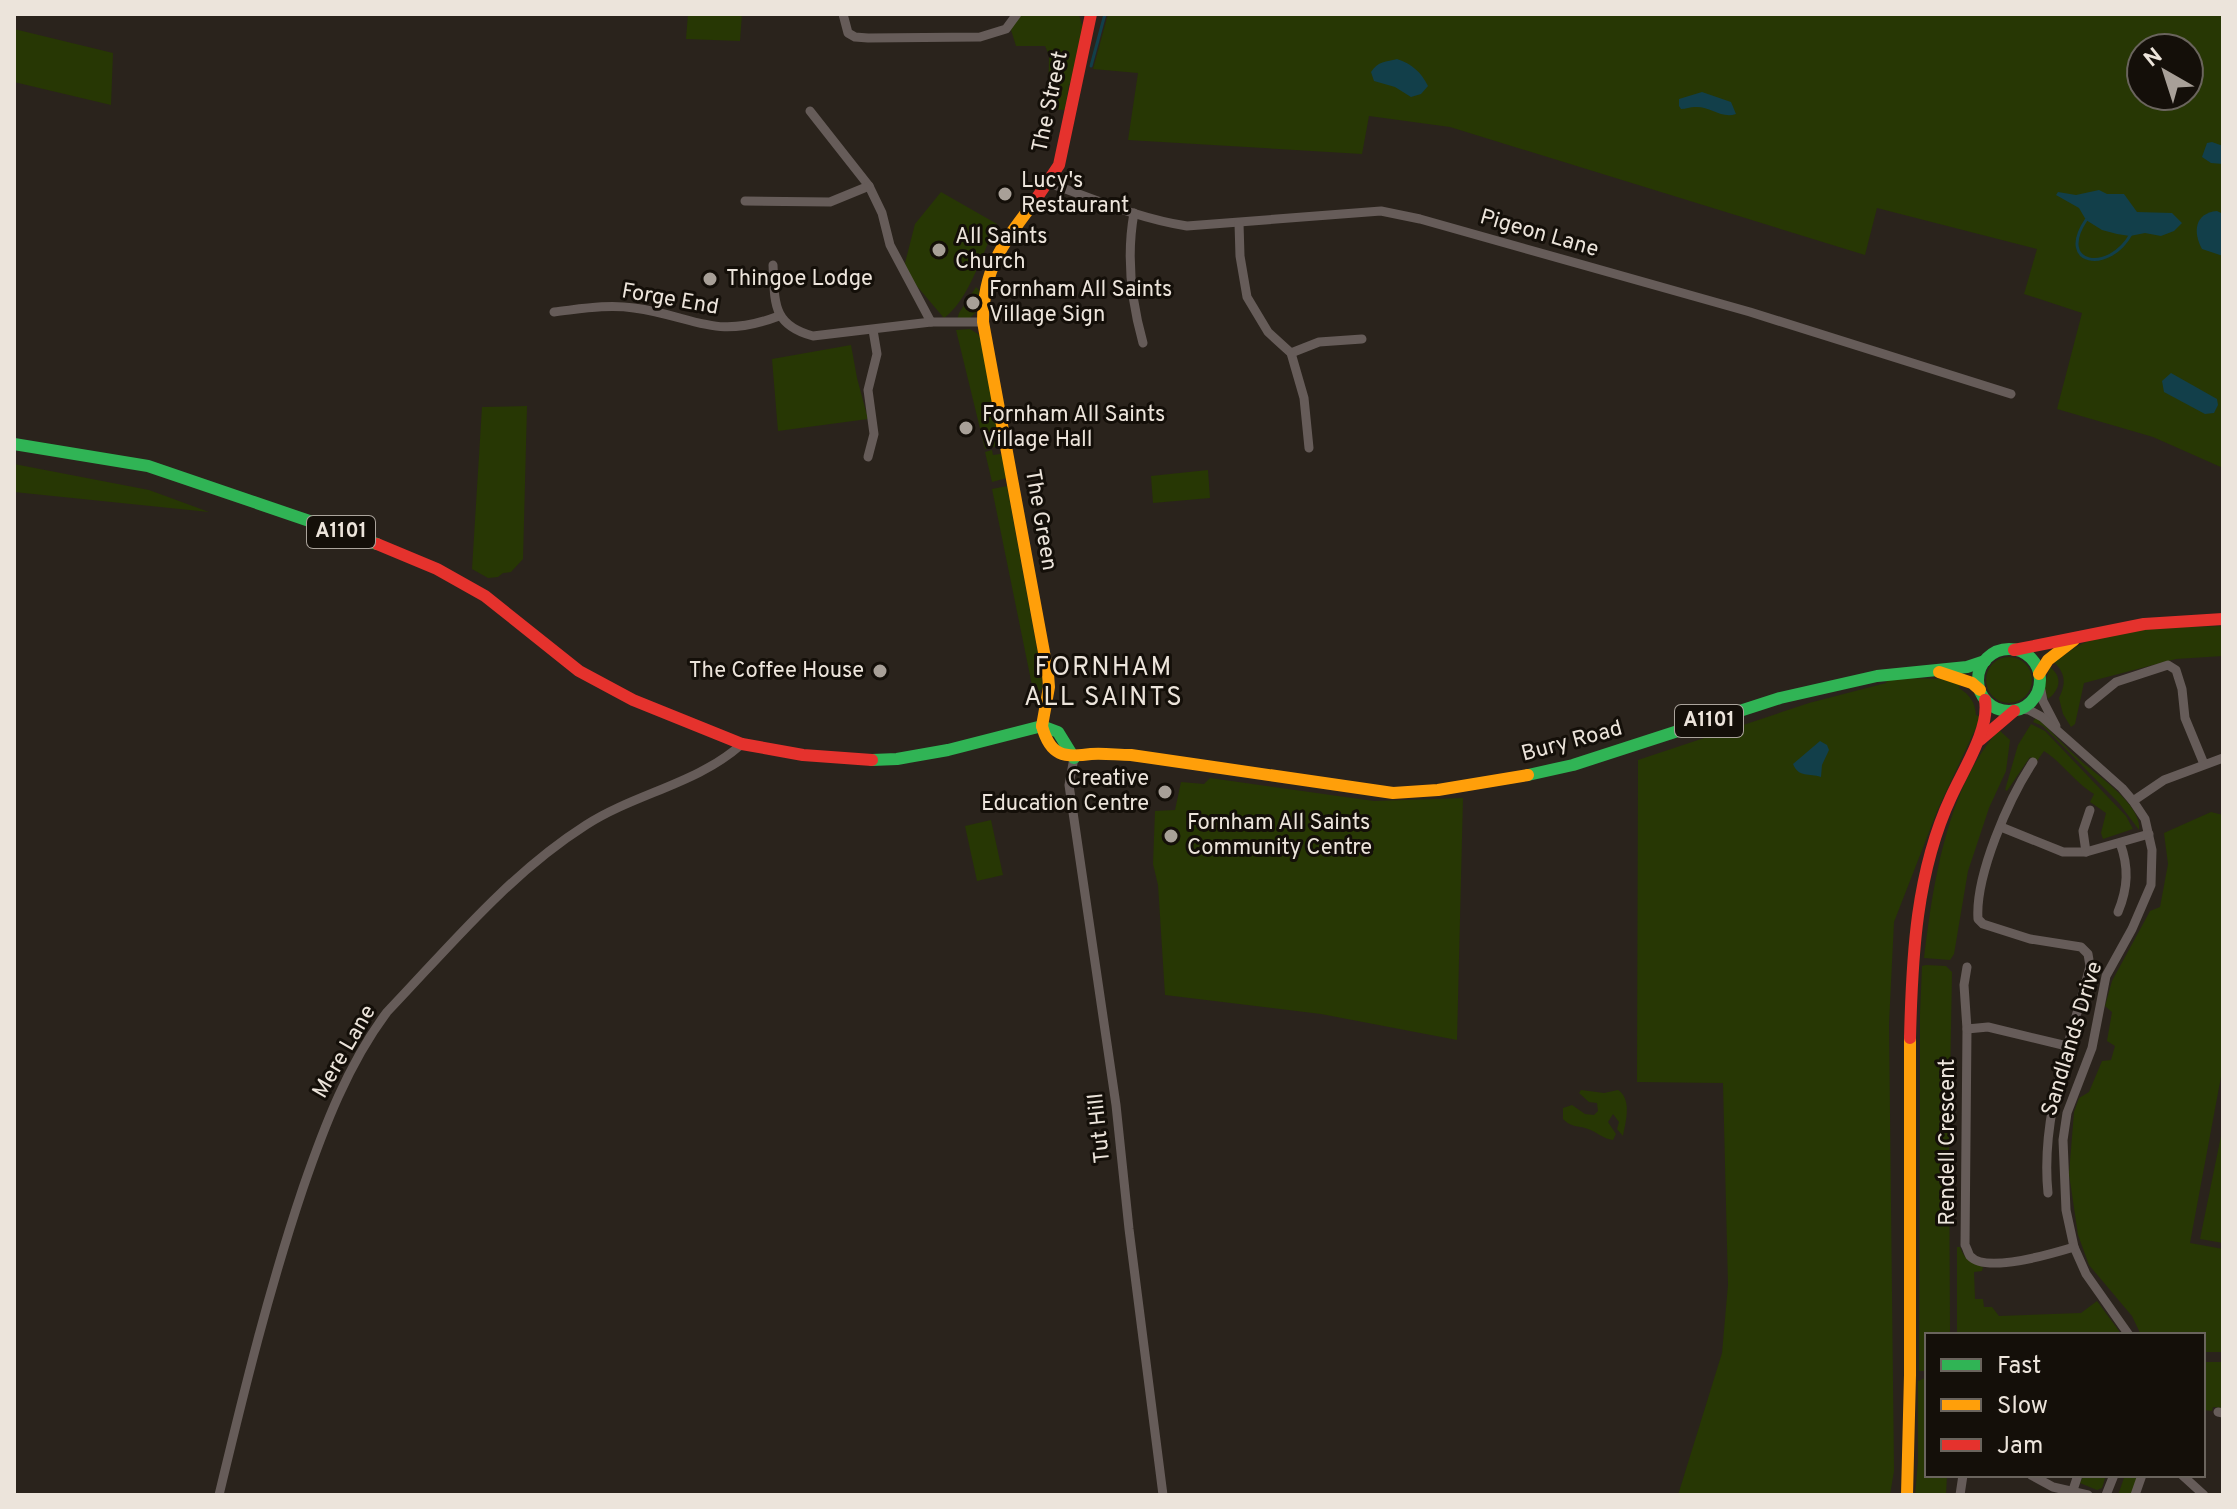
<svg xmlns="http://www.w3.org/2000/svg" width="2237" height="1509" font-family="Overpass,sans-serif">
<rect width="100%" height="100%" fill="#2a231c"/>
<g fill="#273704" fill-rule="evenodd">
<path d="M688,14H742L740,41L686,39Z"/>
<path d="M1021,14H1078C1089,32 1079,65 1076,86L1069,84L1065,110L1048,109L1049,55L1045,46H1016L1011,30Z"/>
<path d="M1108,14H2223V468L2153,437L2057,409L2082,313L2024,294L2037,249L1877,208L1865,255L1450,127L1369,116L1362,154L1128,140L1138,73L1093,69ZM2141,48H2189V96H2141Z"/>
<path d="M14,29L113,53L111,105L14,82Z"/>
<path d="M941,192L997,224C982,252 970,299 944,318L910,278L905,263L915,224Z"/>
<path d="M976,287L979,290L977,311L968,320H957L959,313Z"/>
<path d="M970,329L978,334L981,341L1001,445L985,449L956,330Z"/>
<path d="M851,345L857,378L868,419L778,431L772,359Z"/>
<path d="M527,406L523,559L511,572L503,573L498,577L488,578L472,569L482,407Z"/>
<path d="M992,450L993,455L1000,454L1003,456L1007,478L992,482L985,452Z"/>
<path d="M14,464L149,490L209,512L14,492Z"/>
<path d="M1208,470L1210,498L1153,503L1151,476Z"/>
<path d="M1007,486L1042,676V689L1034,695L992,489Z"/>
<path d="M2223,626V656L2176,659L2084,683L2075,724L2071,727L2063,714L2059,698C2066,684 2066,674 2054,662C2065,655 2074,647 2086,642C2129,626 2178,628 2223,626Z"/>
<circle cx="2009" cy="680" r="23"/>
<path d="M2050,667C2063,677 2060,690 2048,699L2044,686Z"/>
<path d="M1904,678L1944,679L1961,683L1959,688C1970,695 1975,702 1976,715L1981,717L1938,809L1894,922L1889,1024L1894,1471L1890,1495H1678L1722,1353L1728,1285L1723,1083L1637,1082L1638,760L1809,703L1886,683L1887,680Z"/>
<path d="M2036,717C2051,731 2065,747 2081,761C2097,775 2143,806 2139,830L2119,803L2053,736L2043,726L2033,722Z"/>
<path d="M2031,724L2045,731L2126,816L2133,829L2103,839L2101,833L2106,813L2090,802L2094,794C2074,782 2064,764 2044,751L2037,761L2030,757L2007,791L2005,790L2018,745Z"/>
<path d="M1999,730L2010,740L2006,771L1989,808L1968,871L1954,954L1950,960L1924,958C1933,884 1947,787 1999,730Z"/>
<path d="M1210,778L1374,801L1463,798L1457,1040L1321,1014L1165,995L1158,885L1153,864L1155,811L1175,810L1181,782L1204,784Z"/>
<path d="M2211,812L2223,815V1066L2190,1243L2223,1249V1352H2203V1335H2141L2132,1316L2089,1265L2078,1235L2069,1174L2074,1112L2079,1098L2089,1092L2102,1061L2111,1060L2115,1046L2107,1041L2112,1012L2105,1006L2112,981L2150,911L2160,907L2168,864L2164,833Z"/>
<path d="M991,820L1003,875L977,881L965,826Z"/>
<path d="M1926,965L1946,966L1952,972L1949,1143L1950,1333V1335H1927V1371H1919L1920,1014L1922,966Z"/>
<path d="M1581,1090L1604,1093L1618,1090C1632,1099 1626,1121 1623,1136L1617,1129L1619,1122L1613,1114L1608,1122L1616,1134L1613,1140C1603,1139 1597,1132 1588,1129C1577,1125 1572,1128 1563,1119V1108L1572,1105L1585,1114L1594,1115L1598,1111L1597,1103L1589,1102L1579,1093Z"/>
<path d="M2223,1126V1243L2200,1239Z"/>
<path d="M1957,1247H1960C1965,1260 1970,1263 1983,1267L1982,1271L1974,1272L1975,1299H1983L1984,1307H1992L1999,1316L2081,1313L2097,1301L2122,1335H1957Z"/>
<path d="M2203,1362H2223V1408L2213,1407L2212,1411L2203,1410Z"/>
<path d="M1927,1377V1475H1947L1946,1495H1915L1918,1461V1381Z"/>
<path d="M2084,1475H2106L2102,1488L2097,1490L2080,1483Z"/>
<path d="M2125,1475H2138L2131,1495H2118Z"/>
</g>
<g fill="#123f4a">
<path d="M1397,59C1412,64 1421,72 1428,86L1421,94L1411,97L1395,87L1374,81L1371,72C1378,61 1386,62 1397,59Z"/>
<path d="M1702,92L1731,102L1736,114C1721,119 1710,106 1695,107C1690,107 1686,109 1681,109L1679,106V99Z"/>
<path d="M2212,142L2223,146V164L2211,163L2202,157L2207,143Z"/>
<path d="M2099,190L2107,194H2124L2137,212L2172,213L2182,223L2174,231L2161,236L2145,233L2130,236L2117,234L2102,230L2086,220L2079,208L2056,195L2058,192L2076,195Z"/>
<path d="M2217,211L2223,214V256L2202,249C2193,233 2194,213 2217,211Z"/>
<path d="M2171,373L2217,399L2218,405L2214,413L2205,414L2164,392L2162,381Z"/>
<path d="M1820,741L1827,745L1829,750L1822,765L1821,777C1809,773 1799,778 1793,764Z"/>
</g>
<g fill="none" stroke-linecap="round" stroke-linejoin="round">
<g stroke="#123f4a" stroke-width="3">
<path d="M1091,66L1105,14"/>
<path d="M2086,220C2056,265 2109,274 2131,234"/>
</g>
<g stroke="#665c59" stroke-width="9">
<path d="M843,14L848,33L855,37L868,38L980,37L1006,29L1017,14"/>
<path d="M810,111L869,186L882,213L890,245L931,322"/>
<path d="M1049,183C1094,199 1140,219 1187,226L1381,211L1420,219L1750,312L2011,394"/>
<path d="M745,201L830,202L869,186"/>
<path d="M1134,213C1126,257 1131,300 1143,343"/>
<path d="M1239,223L1240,256L1247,297L1268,332L1291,353L1304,398L1309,448"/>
<path d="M773,265C775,301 771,325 813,336L931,322H983"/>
<path d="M554,312C581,309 607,304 634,308C695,316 713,341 779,316"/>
<path d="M1291,353L1319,342L1362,339"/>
<path d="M868,457L874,434L868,390L877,354L873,330"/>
<path d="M2040,685L2043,701L2056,726"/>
<path d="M2089,704L2116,682L2168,665L2176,670L2182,689L2185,718L2204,764"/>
<path d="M2021,709L2029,710L2042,717L2122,788L2133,801L2145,819L2152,850L2151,885L2132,929L2106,976L2092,1048L2067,1113L2063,1140L2066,1210L2074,1247L2086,1274L2129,1335"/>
<path d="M1074,758L1069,785L1116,1105L1129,1229L1163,1495"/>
<path d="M2033,762C2009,798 1975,876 1978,919L1983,924L2030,939L2081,947L2088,954L2090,966C2071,1041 2040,1115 2048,1193"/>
<path d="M2133,801L2164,780L2223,758"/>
<path d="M2001,827L2063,852H2086L2149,834"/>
<path d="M2086,852L2083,831L2090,810"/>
<path d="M2118,912C2128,888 2129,867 2120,843"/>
<path d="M1967,967L1964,985L1967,1029L1965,1245C1966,1246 1969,1255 1970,1256C1986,1274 2054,1253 2074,1247"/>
<path d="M1967,1029L1988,1027L2067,1046"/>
<path d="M2218,1412L2223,1413"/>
<path d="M2031,1475L2053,1487L2088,1495"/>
<path d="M2182,1475L2204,1495"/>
<path d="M2073,1490L2078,1475"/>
<path d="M219,1495C244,1391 269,1289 303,1188C324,1127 348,1064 387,1012C450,946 509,874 586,825C636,793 697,784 742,744"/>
<path d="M1960,1495L1963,1475"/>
<path d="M2106,1495L2114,1475"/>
<path d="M2135,1495L2142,1475"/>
</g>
<g stroke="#30b455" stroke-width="12">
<path d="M14,444L148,466L377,544"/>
<circle cx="2009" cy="680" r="31"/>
<path d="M872,760L897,759L948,750L1042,726L1058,732L1074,758"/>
<path d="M1528,775L1573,765L1780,698L1877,676L1967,667L1985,661"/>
</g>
<g stroke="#ff9f0a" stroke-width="12">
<path d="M1032,205C1002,244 983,270 983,322L1048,674L1049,687L1042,726"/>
<path d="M1939,672L1972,683L1980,690"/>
<path d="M2039,674L2048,660L2074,640"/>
<path d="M1042,726C1050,756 1064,758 1091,754C1104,753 1118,755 1131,755L1393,793L1438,790L1528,775"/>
<path d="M1907,1495L1910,1375V1038"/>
</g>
<g stroke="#e5322d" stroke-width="12">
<path d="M1032,205L1059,165L1091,14"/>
<path d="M377,544L437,569L485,596L579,671L633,700L742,744L803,755L872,760"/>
<path d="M2014,650L2144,624L2223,619"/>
<path d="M1980,740L2014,711"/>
<path d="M1910,1038C1912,956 1916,872 1951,797C1963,770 1990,729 1985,700"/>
</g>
</g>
<g fill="#a8a098" stroke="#140f09" stroke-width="3">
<circle cx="1005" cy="194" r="8"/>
<circle cx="939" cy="250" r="8"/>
<circle cx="710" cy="279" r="8"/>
<circle cx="973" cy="303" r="8"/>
<circle cx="966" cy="428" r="8"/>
<circle cx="880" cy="671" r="8"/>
<circle cx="1165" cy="792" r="8"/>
<circle cx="1171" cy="836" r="8"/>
</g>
<g text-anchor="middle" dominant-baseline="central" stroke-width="6" stroke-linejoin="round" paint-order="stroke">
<g fill="#140f09" stroke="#aba49c" stroke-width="2">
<rect x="307" y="516" width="68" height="32" rx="6"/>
<rect x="1675" y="705" width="68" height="32" rx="6"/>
</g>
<g font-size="20" font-weight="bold" fill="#ece4db">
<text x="341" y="532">A1101</text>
<text x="1709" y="721">A1101</text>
</g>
<g font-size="22" fill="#ece4db" stroke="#140f09">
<text transform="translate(1051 102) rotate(-78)">The Street</text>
<text transform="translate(1539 234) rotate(16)">Pigeon Lane</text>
<text transform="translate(670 300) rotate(10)">Forge End</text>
<text transform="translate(1040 520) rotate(80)">The Green</text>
<text transform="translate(1572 742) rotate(-15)">Bury Road</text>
<text transform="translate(2073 1039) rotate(-73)">Sandlands Drive</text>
<text transform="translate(345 1052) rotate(-60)">Mere Lane</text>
<text transform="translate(1100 1128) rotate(-96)">Tut Hill</text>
<text transform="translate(1948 1142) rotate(-90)">Rendell Crescent</text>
</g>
<g font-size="22" fill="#ece4db" stroke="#140f09" text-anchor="start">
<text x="1021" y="181">Lucy's<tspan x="1021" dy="25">Restaurant</tspan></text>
<text x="955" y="237">All Saints<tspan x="955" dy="25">Church</tspan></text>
<text x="726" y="279">Thingoe Lodge</text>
<text x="989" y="290">Fornham All Saints<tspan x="989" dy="25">Village Sign</tspan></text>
<text x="982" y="415">Fornham All Saints<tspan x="982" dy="25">Village Hall</tspan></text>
<text x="864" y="671" text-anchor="end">The Coffee House</text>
<text x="1149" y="779" text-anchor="end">Creative<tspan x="1149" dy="25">Education Centre</tspan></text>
<text x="1187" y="823">Fornham All Saints<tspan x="1187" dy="25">Community Centre</tspan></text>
</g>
<g font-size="26" letter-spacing="2" fill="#ece4db" stroke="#140f09">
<text x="1104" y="668">FORNHAM<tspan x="1104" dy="30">ALL SAINTS</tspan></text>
</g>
</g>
<rect width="2237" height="1509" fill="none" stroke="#ece4db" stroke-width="32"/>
<rect x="1925" y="1333" width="280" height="144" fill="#140f09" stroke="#6a645d" stroke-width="2"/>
<rect x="1941" y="1359" width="40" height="12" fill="#30b455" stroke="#6a645d" stroke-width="2"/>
<text x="1997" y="1373" font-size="24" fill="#ece4db">Fast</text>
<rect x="1941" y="1399" width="40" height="12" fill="#ff9f0a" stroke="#6a645d" stroke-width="2"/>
<text x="1997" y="1413" font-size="24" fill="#ece4db">Slow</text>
<rect x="1941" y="1439" width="40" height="12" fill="#e5322d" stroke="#6a645d" stroke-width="2"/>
<text x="1997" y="1453" font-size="24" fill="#ece4db">Jam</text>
<g transform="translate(2165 72) rotate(321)"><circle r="38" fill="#140f09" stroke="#6a645d" stroke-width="2"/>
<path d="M0-6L14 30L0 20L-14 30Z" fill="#a8a098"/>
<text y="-12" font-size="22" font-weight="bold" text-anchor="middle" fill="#ece4db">N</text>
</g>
</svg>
